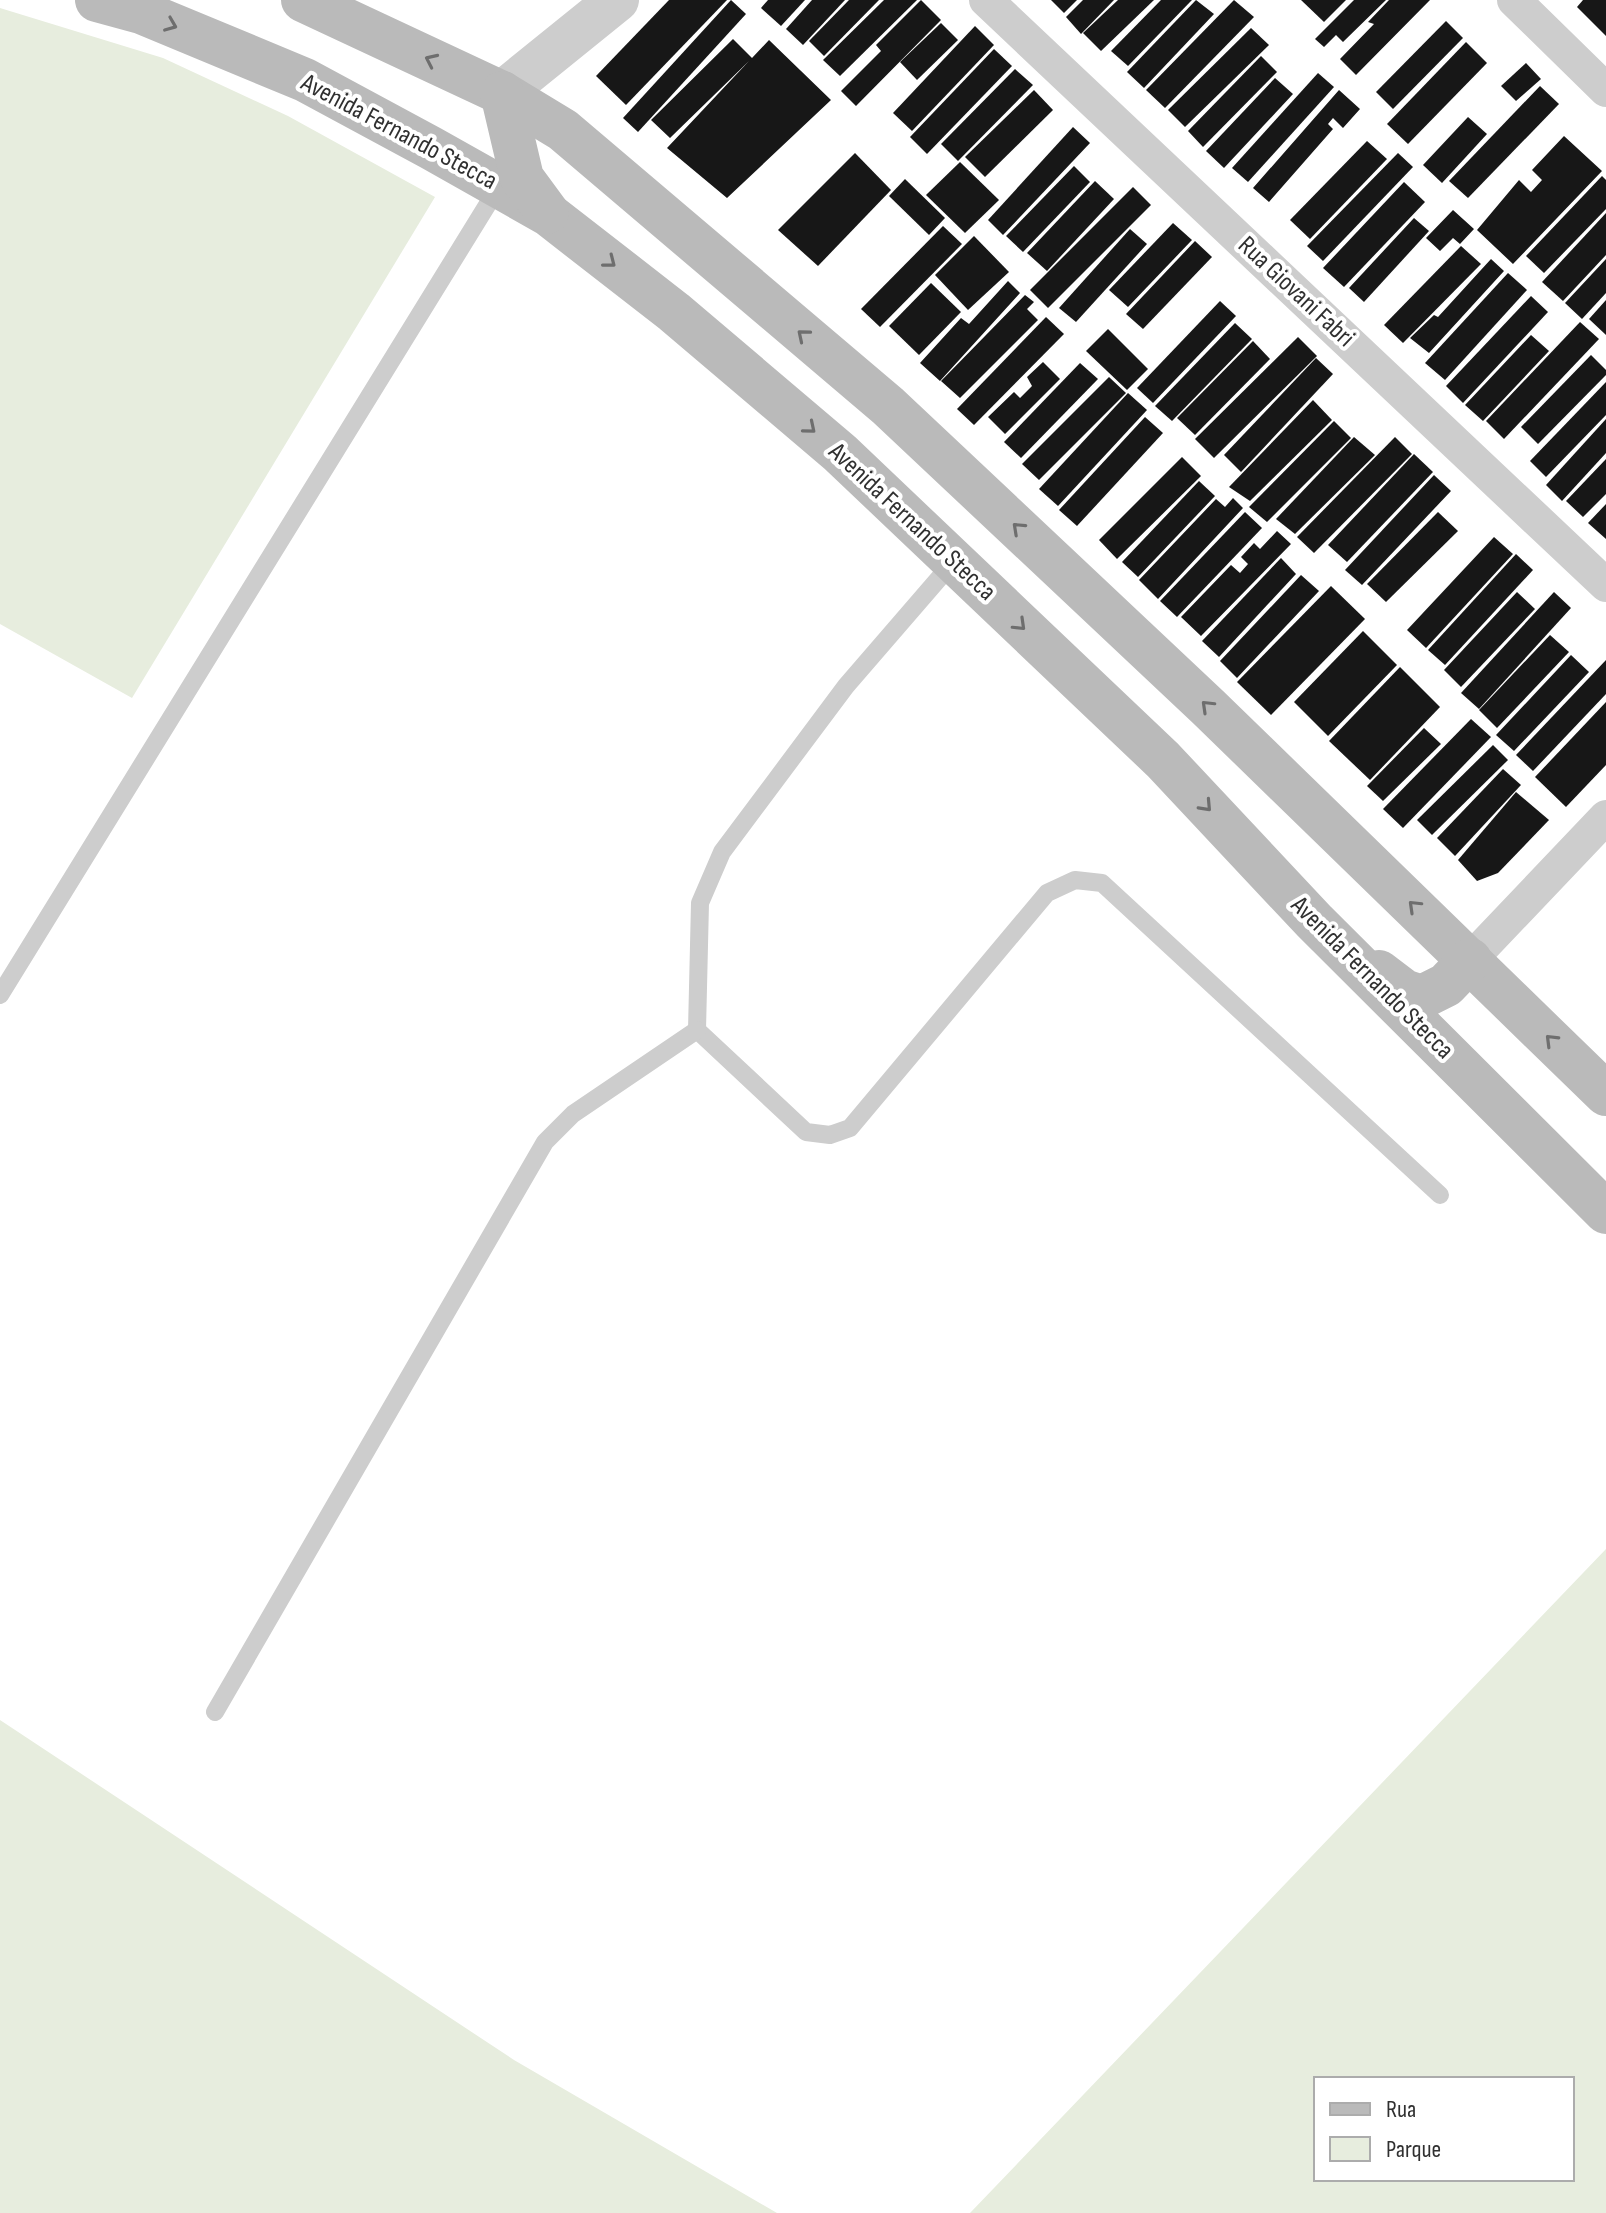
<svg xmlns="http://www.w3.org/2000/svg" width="1606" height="2213" font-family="'Sofia Sans Condensed',sans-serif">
<rect width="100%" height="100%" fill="#fff"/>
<g fill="#e7edde" fill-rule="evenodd">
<path d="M0,8L163,58L288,116L435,197L132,698L0,624Z"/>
<path d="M1606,1549V2213H970ZM1316,2079H1572V2179H1316Z"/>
<path d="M0,1720L514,2060L777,2213H0Z"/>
</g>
<g fill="#171717">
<path d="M669,0H727L626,105L596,76Z"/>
<path d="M731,0L746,14L638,132L623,118Z"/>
<path d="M768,0H805L781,26L761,8Z"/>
<path d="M812,0H845L803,45L786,29Z"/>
<path d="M849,0H879L824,56L809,41Z"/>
<path d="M884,0H917L840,76L823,60Z"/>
<path d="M921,0L941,20L856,106L841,91L881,51L876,45Z"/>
<path d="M1051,0H1077L1064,13Z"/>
<path d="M1083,0H1114L1081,34L1066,17Z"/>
<path d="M1118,0H1154L1101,51L1083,33Z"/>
<path d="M1161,0H1192L1128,66L1111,51Z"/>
<path d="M1196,0L1214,14L1144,88L1127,72Z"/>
<path d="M1234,0L1254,17L1165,108L1146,90Z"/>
<path d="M1301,0H1346L1324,22Z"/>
<path d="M1354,0H1386L1343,42L1336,35L1324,47L1315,39Z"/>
<path d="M1389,0H1430L1356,75L1340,59L1374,24L1368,22Z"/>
<path d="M1583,0H1606V36L1577,7Z"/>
<path d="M1446,21L1463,38L1393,109L1376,92Z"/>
<path d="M941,23L958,40L917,80L900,62Z"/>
<path d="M975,26L994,45L912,131L893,113Z"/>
<path d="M1251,28L1269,45L1185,127L1168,110Z"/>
<path d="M733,39L752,58L769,40L831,100L727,198L667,148L749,61L670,138L651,120Z"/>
<path d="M1466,42L1487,63L1408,144L1387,124Z"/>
<path d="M994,49L1012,66L927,154L910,137Z"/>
<path d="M1261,56L1277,72L1203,147L1188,131Z"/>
<path d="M1526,63L1541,79L1516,101L1501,86Z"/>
<path d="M1015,69L1033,85L958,161L941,144Z"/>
<path d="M1318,73L1334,87L1248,182L1232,168Z"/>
<path d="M1275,78L1293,94L1224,168L1206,151Z"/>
<path d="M1540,86L1559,104L1468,198L1449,181Z"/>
<path d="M1034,90L1053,110L985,177L965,157Z"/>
<path d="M1339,90L1360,109L1343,128L1333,118L1328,124L1333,129L1269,202L1253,188Z"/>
<path d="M1468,117L1487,134L1442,183L1423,165Z"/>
<path d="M1073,127L1090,143L1003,235L988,220Z"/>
<path d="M1564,136L1602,171L1513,264L1477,230L1519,180L1531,192L1542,180L1532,170Z"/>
<path d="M1367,141L1387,159L1310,239L1290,220Z"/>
<path d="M855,153L891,190L818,266L778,230Z"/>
<path d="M1398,153L1413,167L1323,261L1307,246Z"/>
<path d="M960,162L999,200L965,233L926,195Z"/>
<path d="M1074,166L1090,182L1023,252L1006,236Z"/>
<path d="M1602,176L1606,180V209L1544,273L1526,256Z"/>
<path d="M905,179L945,218L929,235L889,196Z"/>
<path d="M1095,181L1114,199L1047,271L1027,253Z"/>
<path d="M1404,182L1425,202L1344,287L1323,268Z"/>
<path d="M1133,187L1151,205L1048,308L1030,290Z"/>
<path d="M1453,210L1474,229L1460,244L1453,238L1440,251L1426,238Z"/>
<path d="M1606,213V255L1563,301L1542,282Z"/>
<path d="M1414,218L1429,231L1364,302L1349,288Z"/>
<path d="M1173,223L1192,240L1128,307L1109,290Z"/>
<path d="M943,226L962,244L880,327L861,309Z"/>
<path d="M1130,229L1147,244L1076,322L1059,308Z"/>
<path d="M974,236L1009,272L968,310L935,275Z"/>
<path d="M1195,241L1212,257L1143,329L1126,314Z"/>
<path d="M1461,246L1481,264L1403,343L1384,325Z"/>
<path d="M1491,259L1504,271L1429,353L1410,338L1434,315L1438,317Z"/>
<path d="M1606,259V293L1582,319L1565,303Z"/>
<path d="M1508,273L1527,290L1445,380L1425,363Z"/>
<path d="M1008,281L1020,293L940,381L920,363L961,318L969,324Z"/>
<path d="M931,283L961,312L919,355L889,326Z"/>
<path d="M1025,295L1034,302L1027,309L1038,320L960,398L941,381Z"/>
<path d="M1531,296L1548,312L1463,403L1446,386Z"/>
<path d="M1606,300V335L1589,319Z"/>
<path d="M1220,301L1236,316L1153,403L1137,388Z"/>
<path d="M1046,317L1064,334L974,425L957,409Z"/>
<path d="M1580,322L1599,339L1504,439L1486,421Z"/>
<path d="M1235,323L1252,339L1172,421L1155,406Z"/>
<path d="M1108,329L1148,369L1127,390L1086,351Z"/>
<path d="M1531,335L1549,351L1483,421L1465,405Z"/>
<path d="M1298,337L1317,356L1214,458L1195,439Z"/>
<path d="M1253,341L1270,359L1195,435L1177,418Z"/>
<path d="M1591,355L1606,370V375L1538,444L1521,427Z"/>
<path d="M1316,358L1333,374L1241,472L1224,455Z"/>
<path d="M1043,362L1060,379L1005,434L988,417L1014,392L1020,398L1032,386L1027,377Z"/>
<path d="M1080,363L1098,379L1021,458L1004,442Z"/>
<path d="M1109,377L1126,393L1039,480L1022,464Z"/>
<path d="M1606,382V415L1546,477L1530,461Z"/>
<path d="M1128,393L1147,410L1058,506L1039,489Z"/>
<path d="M1313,400L1332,420L1250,501L1229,487Z"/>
<path d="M1145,417L1163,433L1077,526L1059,510Z"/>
<path d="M1606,419V453L1562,501L1546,485Z"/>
<path d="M1334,421L1351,438L1267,522L1249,507Z"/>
<path d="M1354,437L1375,455L1295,534L1276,519Z"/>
<path d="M1395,437L1412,454L1314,553L1297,537Z"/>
<path d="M1414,454L1433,472L1347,562L1328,545Z"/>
<path d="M1182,457L1201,476L1117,559L1099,540Z"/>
<path d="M1606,459V494L1583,517L1566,501Z"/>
<path d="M1434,475L1451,491L1362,585L1345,570Z"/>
<path d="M1199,481L1215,496L1138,577L1122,562Z"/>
<path d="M1233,498L1243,508L1158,599L1139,580L1216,499L1225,507Z"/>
<path d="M1606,504V539L1588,523Z"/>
<path d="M1245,512L1262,528L1177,617L1160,601Z"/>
<path d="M1438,512L1458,531L1386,602L1367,584Z"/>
<path d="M1277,531L1291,544L1201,636L1181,617L1231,565L1240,573L1248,564L1241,557L1254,543L1260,549Z"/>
<path d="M1494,537L1513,554L1426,648L1407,630Z"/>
<path d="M1516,554L1533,570L1445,665L1428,650Z"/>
<path d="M1281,558L1296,574L1219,657L1202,641Z"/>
<path d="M1301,575L1319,591L1237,678L1220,661Z"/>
<path d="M1331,586L1365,619L1271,715L1237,682Z"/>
<path d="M1517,592L1535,609L1461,687L1444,670Z"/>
<path d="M1554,592L1571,608L1479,709L1461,693Z"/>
<path d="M1363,631L1397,665L1328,736L1294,702Z"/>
<path d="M1550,635L1569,652L1497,728L1479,710Z"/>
<path d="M1571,655L1589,672L1514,751L1496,735Z"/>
<path d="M1606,660V694L1533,771L1516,755Z"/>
<path d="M1400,667L1440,707L1370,780L1329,741Z"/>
<path d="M1606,702V765L1566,807L1535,777Z"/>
<path d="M1471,719L1491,737L1403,828L1383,809Z"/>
<path d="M1424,728L1441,744L1383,801L1367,786Z"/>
<path d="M1493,745L1508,760L1432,835L1417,820Z"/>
<path d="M1503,769L1521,785L1455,856L1437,838Z"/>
<path d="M1516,792L1549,820L1498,873L1477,881L1458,860Z"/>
</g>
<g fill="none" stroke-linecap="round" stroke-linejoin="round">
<g stroke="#cdcdcd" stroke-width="18">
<path d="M954,561L846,686L722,852L700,903L697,1030L806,1132L830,1135L850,1128L1047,893L1075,880L1102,883L1440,1195"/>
<path d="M0,995L499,186"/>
<path d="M215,1712L545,1142L573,1114L697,1030"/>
</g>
<g stroke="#cdcdcd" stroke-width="34">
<path d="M986,0L1606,585"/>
<path d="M1514,0L1606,90"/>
<path d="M1470,960L1606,817"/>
</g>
<path stroke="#cdcdcd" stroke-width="44" d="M502,93L617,0"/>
<g stroke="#bababa" stroke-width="44">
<path d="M97,0L141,12L305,80L431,148L548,214L674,312L840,453L1163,760L1314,921L1606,1212"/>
<path d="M303,0L502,93L563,130L888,406L1208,707L1606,1094"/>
<path d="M502,93L522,178L547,212"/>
<path d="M1379,972L1404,991L1422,997L1446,985L1470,960"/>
</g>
</g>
<defs><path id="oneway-chevron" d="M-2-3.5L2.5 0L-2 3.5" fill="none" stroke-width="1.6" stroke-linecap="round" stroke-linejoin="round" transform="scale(2)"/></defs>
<g stroke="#6e6e6e">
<use href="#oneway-chevron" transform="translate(171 25) rotate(22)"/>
<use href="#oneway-chevron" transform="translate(431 60) rotate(-155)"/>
<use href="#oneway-chevron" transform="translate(610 262) rotate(38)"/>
<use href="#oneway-chevron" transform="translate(803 335) rotate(-140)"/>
<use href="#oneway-chevron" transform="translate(810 428) rotate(40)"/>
<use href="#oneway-chevron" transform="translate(1018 528) rotate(-137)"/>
<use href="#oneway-chevron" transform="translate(1020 625) rotate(44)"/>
<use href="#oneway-chevron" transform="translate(1207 706) rotate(-136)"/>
<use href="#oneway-chevron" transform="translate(1206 806) rotate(47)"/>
<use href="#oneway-chevron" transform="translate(1414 906) rotate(-136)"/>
<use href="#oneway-chevron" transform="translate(1551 1040) rotate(-135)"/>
</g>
<g text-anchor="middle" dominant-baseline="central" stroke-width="8" stroke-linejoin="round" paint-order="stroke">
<g font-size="26" fill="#303030" stroke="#fff">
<text transform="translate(399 132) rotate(28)">Avenida Fernando Stecca</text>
<text transform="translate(1296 292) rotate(43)">Rua Giovani Fabri</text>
<text transform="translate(912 522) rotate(43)">Avenida Fernando Stecca</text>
<text transform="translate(1372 978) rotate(45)">Avenida Fernando Stecca</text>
</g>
</g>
<rect x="1314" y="2077" width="260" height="104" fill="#ffffff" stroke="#acacac" stroke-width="2"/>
<rect x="1330" y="2103" width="40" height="12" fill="#bababa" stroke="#acacac" stroke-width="2"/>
<text x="1386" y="2117" font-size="24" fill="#303030">Rua</text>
<rect x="1330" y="2137" width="40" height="24" fill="#e7edde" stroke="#acacac" stroke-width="2"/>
<text x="1386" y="2157" font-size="24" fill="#303030">Parque</text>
</svg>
